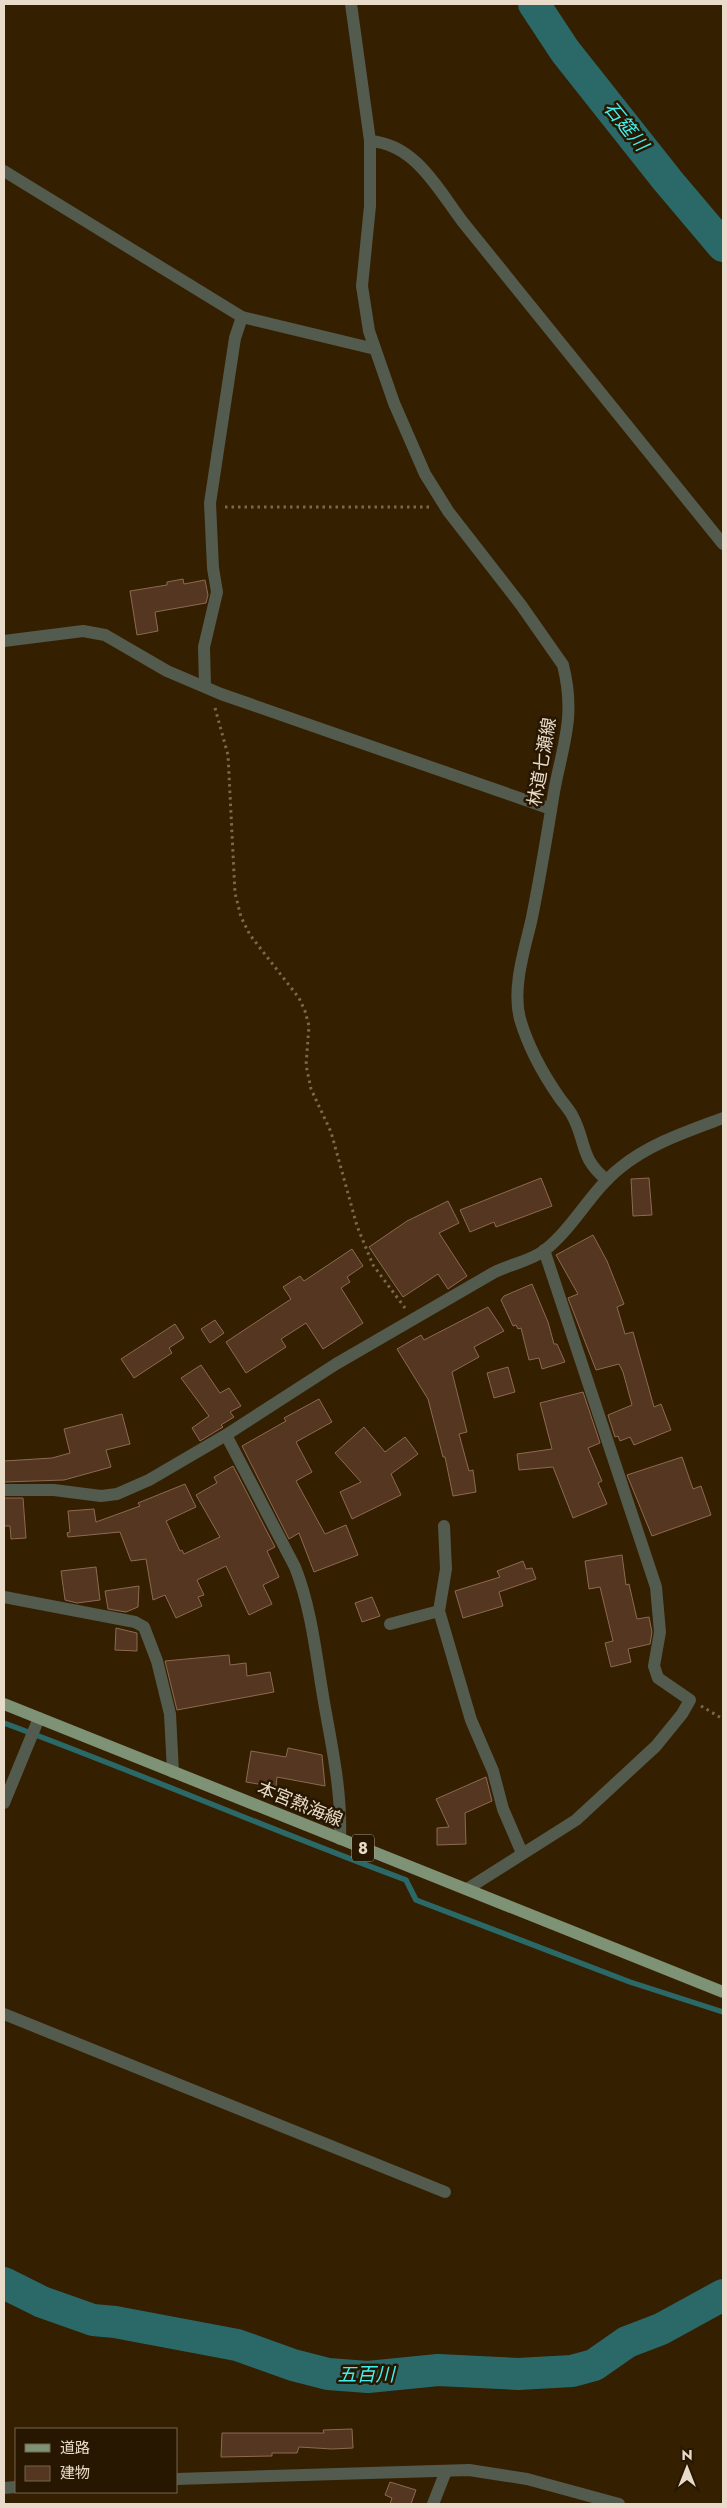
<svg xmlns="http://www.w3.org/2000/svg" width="727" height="2508" font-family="Jost,'Noto Sans JP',sans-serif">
<rect width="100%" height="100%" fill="#341f00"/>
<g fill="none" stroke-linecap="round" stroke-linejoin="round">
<path stroke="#2b6969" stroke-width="5.5" d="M4,1723C139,1773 271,1830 406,1880L416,1900L630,1982L723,2012"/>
<g stroke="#2b6969" stroke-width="32">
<path d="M534,4L565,51L668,181L723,246"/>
<path d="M4,2283L42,2302L93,2320L115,2322L237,2345L293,2365L328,2374L368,2377L438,2370L518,2374L572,2371L594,2365L627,2342L661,2329L723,2295"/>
</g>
</g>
<g fill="#553620" stroke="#8c6a53">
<path d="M183,579L184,584L205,580L208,595L206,603L155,612L158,631L137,635L130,591L167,585V582Z"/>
<path d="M541,1178L552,1206L496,1227L494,1222L470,1232L460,1210Z"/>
<path d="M649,1178L652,1215L633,1216L631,1179Z"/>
<path d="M448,1201L459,1223L439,1233L467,1276L448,1289L438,1274L403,1297L369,1247L407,1221Z"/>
<path d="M593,1235L607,1261L624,1304L617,1307L625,1334L633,1332L654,1407L661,1404L671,1430L634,1445L630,1437L620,1441L618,1436L615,1437L608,1415L632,1405L623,1372L619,1364L596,1370L568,1298L578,1294L556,1255Z"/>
<path d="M352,1249L363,1266L347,1277L350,1282L341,1288L363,1323L323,1349L306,1323L281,1339L286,1347L246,1373L226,1342L291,1299L283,1287L300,1276L304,1281Z"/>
<path d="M532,1284L548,1322L554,1344H557L565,1362L542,1369L539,1358L529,1360L521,1328L518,1329L516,1325L513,1326L501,1300L504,1296Z"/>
<path d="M488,1307L504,1331L474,1347L479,1357L452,1372L467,1432L459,1434L469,1471L473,1470L476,1492L453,1496L445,1457H443L428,1399L397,1349L421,1335L424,1340Z"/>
<path d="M215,1320L224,1333L210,1343L201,1329Z"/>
<path d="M175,1324L184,1338L169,1348L172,1353L134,1378L121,1359Z"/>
<path d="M201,1365L220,1393L229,1388L241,1406L230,1412L234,1417L221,1425L223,1427L200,1441L192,1428L209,1416L181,1378Z"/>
<path d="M508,1367L515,1392L494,1398L487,1373Z"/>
<path d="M583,1392L600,1443L588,1448L602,1481L598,1483L607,1504L573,1518L553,1467L519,1470L517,1454L552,1449L540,1403Z"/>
<path d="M319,1399L332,1422L296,1442L312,1472L296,1481L325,1534L346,1525L358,1555L314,1572L299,1533L289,1539L242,1446L286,1421L284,1418Z"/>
<path d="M122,1414L130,1444L106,1450L111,1467L64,1480L4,1482V1461L52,1458L70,1453L64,1429Z"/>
<path d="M364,1427L385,1452L405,1437L418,1454L391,1474L401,1495L352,1519L340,1492L361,1482L335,1453Z"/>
<path d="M682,1457L693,1489L701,1486L711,1515L652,1536L627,1475Z"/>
<path d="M233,1466L275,1547L267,1551L279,1577L263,1585L272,1604L249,1615L226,1566L197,1580L204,1595L198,1597L202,1606L176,1618L165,1595L153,1600L146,1559L131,1561L120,1532L68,1537L67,1533L70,1532L68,1511L94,1509L96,1522L140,1506L138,1503L185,1484L196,1507L166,1521L180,1551L182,1550L184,1554L220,1537L196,1495L217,1483L214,1477Z"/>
<path d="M4,1498H23L26,1538L11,1539L10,1526H4Z"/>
<path d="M622,1555L626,1585L629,1584L637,1619L649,1617L652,1632L650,1644L628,1649L631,1662L611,1667L605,1643L613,1641L600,1587L589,1589L585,1561Z"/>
<path d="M523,1561L526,1569L532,1568L536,1579L499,1592L503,1606L463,1618L455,1591L500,1577L497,1571Z"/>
<path d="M96,1567L100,1600L77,1603L65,1600L61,1571Z"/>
<path d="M139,1586L138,1607L126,1612L108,1609L105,1591Z"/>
<path d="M372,1597L380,1616L362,1622L355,1603Z"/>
<path d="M116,1628L137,1633V1651L115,1650Z"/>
<path d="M229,1655L230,1665L246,1663L247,1676L270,1672L274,1692L177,1710L165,1661Z"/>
<path d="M288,1748L322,1755L325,1786L277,1777L276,1787L246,1782L251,1751L286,1757Z"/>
<path d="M486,1777L492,1801L465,1813L466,1844L437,1845V1828L449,1827L436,1799Z"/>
<path d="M352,2429L353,2448L332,2449L299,2447L297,2453H272V2456L221,2457L222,2433H324L323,2430Z"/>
<path d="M390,2482L416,2490L411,2504H390L392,2498L385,2495Z"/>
</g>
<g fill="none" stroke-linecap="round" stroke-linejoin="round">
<g stroke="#7b694f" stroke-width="3" stroke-dasharray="2.5 4" stroke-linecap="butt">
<path d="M225,507H429"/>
<path d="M215,708L228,755L235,893L241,917L250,935L299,998L305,1011L309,1026L306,1065L311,1089L331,1132L357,1226L373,1265L405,1308"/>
<path d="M701,1706L723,1719"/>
</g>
<g stroke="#525b4d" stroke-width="12">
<path d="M351,4L370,141V206L362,286L369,331L394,403L425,474L448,511L521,605L563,665C576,717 563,743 554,792C547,835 540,879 531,922C524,951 512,989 520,1019C528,1046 543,1074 559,1097C563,1103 568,1108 572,1115C587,1142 579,1158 607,1180"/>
<path d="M370,141C415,144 438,189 462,221L723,544"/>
<path d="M4,171L242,317L375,349"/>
<path d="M4,641L83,631L105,635L167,671L221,694L551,809"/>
<path d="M205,686L204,647L217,592L213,568L210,503L235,338L242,317"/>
<path d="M226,1435L295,1567C312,1610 316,1656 324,1702C332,1748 342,1792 340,1839"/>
<path d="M4,1490H54L101,1496L117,1494L149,1480L226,1435L336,1364L493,1273C510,1264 529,1262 545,1250C574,1227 591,1191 620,1168C649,1144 688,1131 723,1118"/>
<path d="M444,1526L446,1569L439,1611L471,1720L493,1771L503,1809L522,1853"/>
<path d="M4,1597L135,1622L144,1627L157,1661L170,1714L173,1772"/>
<path d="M390,1624L439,1611"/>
<path d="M4,1803L39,1718"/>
<path d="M467,1889L576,1820L656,1746L682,1714L690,1700L658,1678L654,1666L660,1632L656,1587L544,1250"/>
<path d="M4,2014L445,2192"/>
<path d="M176,2479L469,2470L527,2479L619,2504"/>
<path d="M4,2488L16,2487"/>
<path d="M433,2504L446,2471"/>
</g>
<path stroke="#7e9275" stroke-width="12" d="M4,1704L723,1992"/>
</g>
<g text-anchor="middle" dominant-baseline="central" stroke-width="5" stroke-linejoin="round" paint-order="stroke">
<rect fill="#271701" stroke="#aea08d" stroke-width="1" x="352" y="1834.5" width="22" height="27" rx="4"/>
<g font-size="16" font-weight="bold" fill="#e8dbc9">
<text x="363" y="1848">8</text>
</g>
<g font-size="18" fill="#e8dbc9" stroke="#271701">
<text transform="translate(542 762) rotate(-80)">林道七瀬線</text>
<text transform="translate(300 1804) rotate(22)">本宮熱海線</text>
</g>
<g font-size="19" font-style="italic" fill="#42efef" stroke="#271701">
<text transform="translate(626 126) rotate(51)">石筵川</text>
<text x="366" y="2374">五百川</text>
</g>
</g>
<rect width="727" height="2508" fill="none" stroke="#e8dbc9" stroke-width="10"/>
<rect x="15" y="2428" width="162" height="65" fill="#271701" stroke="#746551"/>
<rect x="25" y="2444" width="25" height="8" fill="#7e9275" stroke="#746551"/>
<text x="60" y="2453" font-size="15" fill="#e8dbc9">道路</text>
<rect x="25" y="2466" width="25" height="15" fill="#553620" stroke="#746551"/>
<text x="60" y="2478" font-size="15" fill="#e8dbc9">建物</text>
<g transform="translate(687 2468)" stroke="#271701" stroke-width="4" paint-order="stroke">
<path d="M0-4L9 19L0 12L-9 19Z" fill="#e8dbc9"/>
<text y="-8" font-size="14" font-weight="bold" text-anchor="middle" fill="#e8dbc9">N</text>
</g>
</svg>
